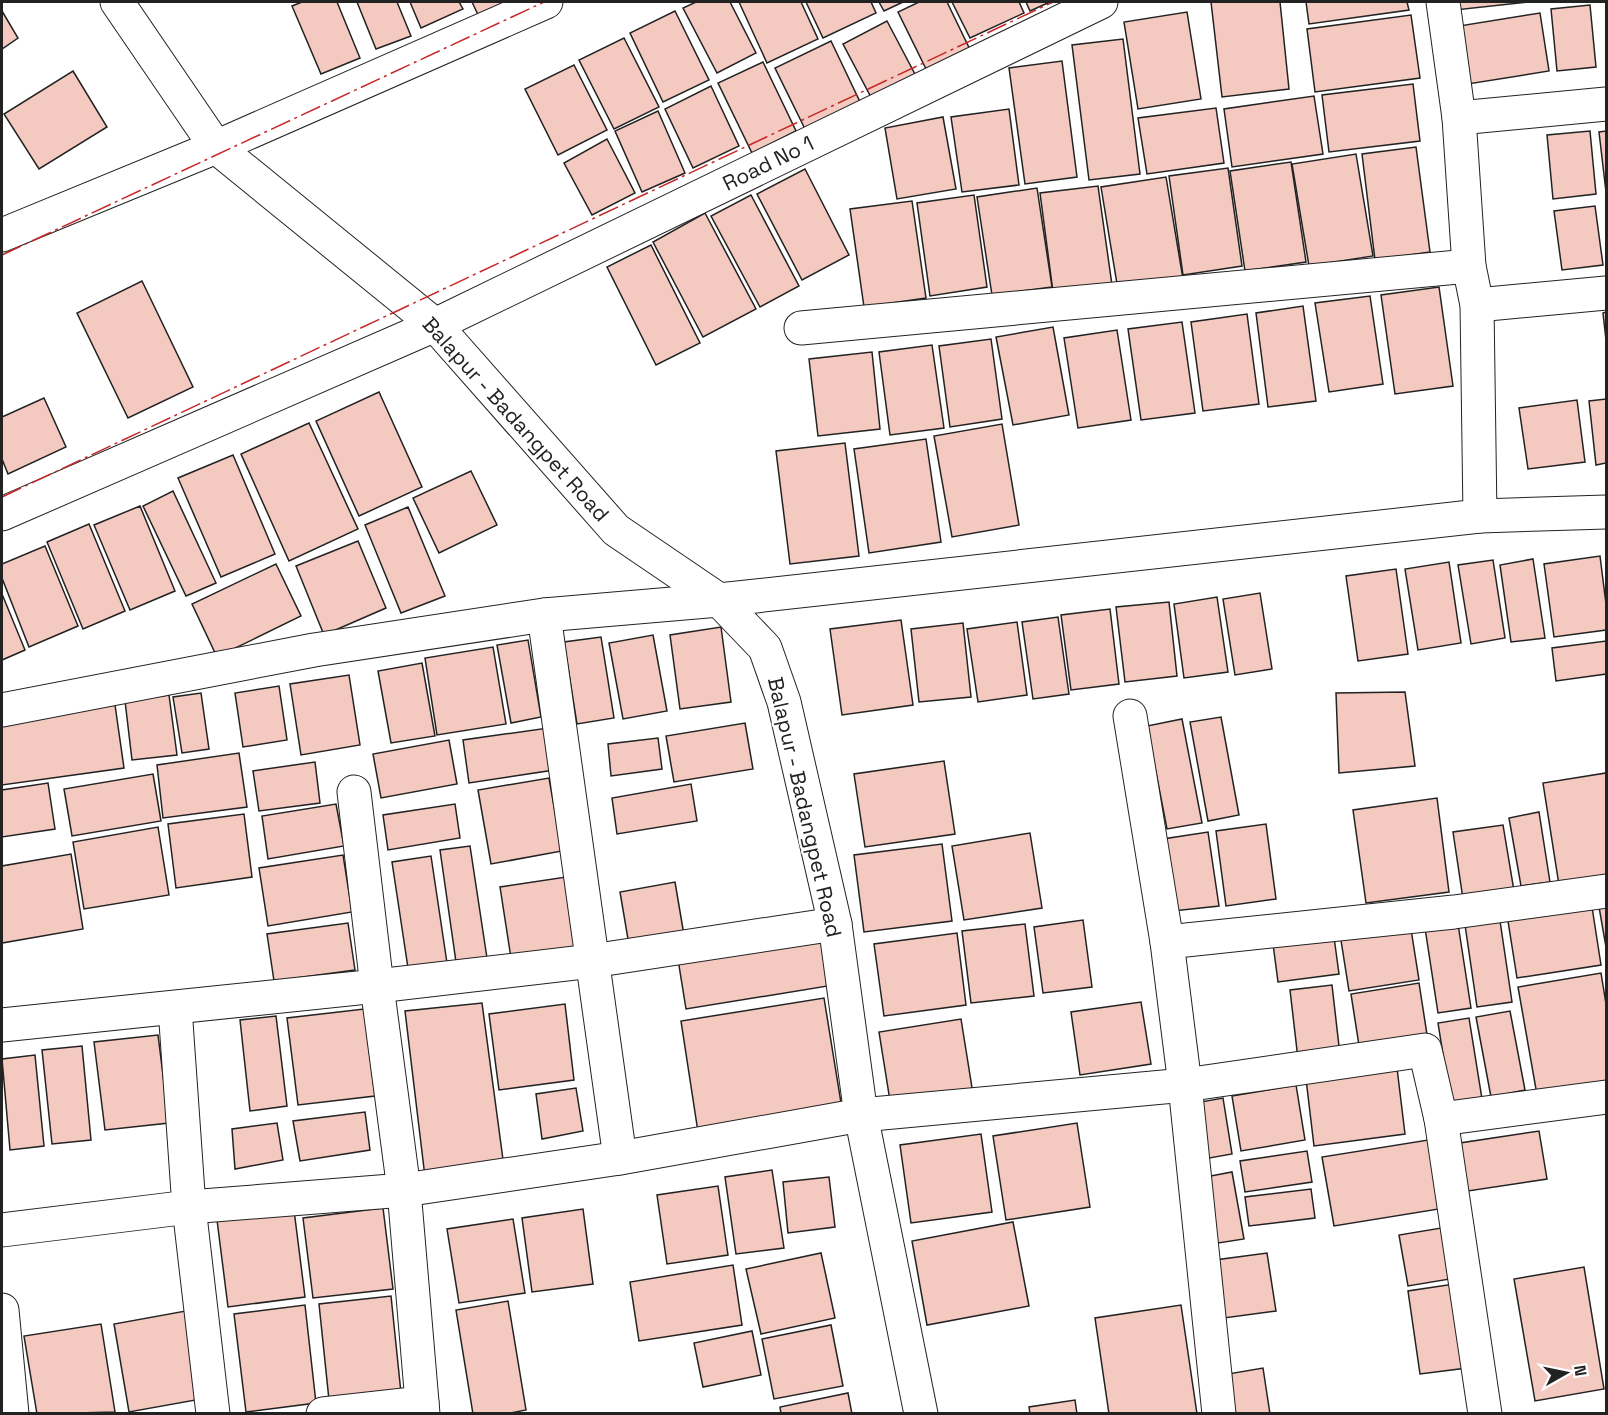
<svg xmlns="http://www.w3.org/2000/svg" width="1608" height="1415" font-family="'Space Grotesk',sans-serif">
<rect width="100%" height="100%" fill="#fff"/>
<g fill="#f3c9c0" stroke="#222" stroke-width="1.5">
<path d="M302,2H337L360,58L321,74L292,6Z"/>
<path d="M357,2H397L411,36L376,49Z"/>
<path d="M410,2H459L463,9L421,28Z"/>
<path d="M472,2H522L481,21Z"/>
<path d="M696,2H730L756,53L717,73L683,8Z"/>
<path d="M739,2H801L818,39L767,63Z"/>
<path d="M806,2H871L876,13L823,38Z"/>
<path d="M879,2H903L884,11Z"/>
<path d="M919,2H947L974,58L931,79L898,12Z"/>
<path d="M952,2H1019L1024,13L970,38Z"/>
<path d="M1026,2H1050L1030,11Z"/>
<path d="M1211,2H1280L1289,89L1222,97Z"/>
<path d="M1306,2H1407L1409,10L1309,24Z"/>
<path d="M1454,2H1528L1455,10Z"/>
<path d="M1590,5L1596,67L1557,71L1551,9Z"/>
<path d="M2,11L18,38L2,49Z"/>
<path d="M675,11L709,80L663,102L630,33Z"/>
<path d="M1187,12L1201,99L1138,109L1124,22Z"/>
<path d="M1540,13L1549,71L1468,84L1459,26Z"/>
<path d="M1411,15L1420,78L1315,92L1307,29Z"/>
<path d="M887,21L917,78L873,101L843,44Z"/>
<path d="M624,38L659,107L614,129L579,60Z"/>
<path d="M1123,39L1140,174L1089,180L1072,45Z"/>
<path d="M831,41L861,104L806,131L775,68Z"/>
<path d="M1062,61L1077,177L1025,184L1009,68Z"/>
<path d="M763,62L796,131L752,153L718,83Z"/>
<path d="M574,65L607,130L558,155L525,89Z"/>
<path d="M73,71L107,127L39,169L4,114Z"/>
<path d="M1413,84L1420,141L1329,152L1322,95Z"/>
<path d="M711,86L739,146L693,168L665,109Z"/>
<path d="M1314,96L1323,154L1232,167L1224,109Z"/>
<path d="M1216,108L1224,163L1147,174L1138,118Z"/>
<path d="M1009,109L1019,185L962,192L951,117Z"/>
<path d="M658,111L685,173L642,192L615,131Z"/>
<path d="M943,117L956,189L897,199L885,128Z"/>
<path d="M1590,131L1596,194L1553,199L1547,135Z"/>
<path d="M1606,131V192L1599,132Z"/>
<path d="M607,139L635,193L592,215L564,163Z"/>
<path d="M1416,147L1430,252L1375,260L1362,154Z"/>
<path d="M1356,154L1373,256L1309,266L1292,164Z"/>
<path d="M1291,162L1306,262L1245,271L1230,171Z"/>
<path d="M1228,168L1242,266L1183,275L1169,176Z"/>
<path d="M805,169L849,255L802,280L757,194Z"/>
<path d="M1166,177L1183,279L1118,290L1101,187Z"/>
<path d="M1098,186L1112,285L1053,292L1040,193Z"/>
<path d="M1037,188L1052,287L992,295L977,197Z"/>
<path d="M751,195L799,286L760,307L711,216Z"/>
<path d="M974,195L987,287L930,296L917,203Z"/>
<path d="M912,201L926,298L864,307L850,209Z"/>
<path d="M1595,206L1603,265L1562,270L1554,211Z"/>
<path d="M705,213L756,309L703,337L653,242Z"/>
<path d="M651,245L700,343L656,365L607,267Z"/>
<path d="M142,281L193,387L128,418L77,313Z"/>
<path d="M1439,287L1453,386L1395,394L1381,295Z"/>
<path d="M1370,296L1383,384L1329,392L1315,303Z"/>
<path d="M1303,306L1316,401L1268,407L1256,313Z"/>
<path d="M1606,312V340L1603,313Z"/>
<path d="M1247,314L1259,404L1203,411L1191,322Z"/>
<path d="M1182,322L1195,413L1141,420L1128,329Z"/>
<path d="M1053,327L1069,415L1013,425L996,337Z"/>
<path d="M1117,330L1131,420L1078,428L1064,338Z"/>
<path d="M991,339L1002,419L950,427L939,346Z"/>
<path d="M932,345L944,428L890,435L879,352Z"/>
<path d="M872,352L880,429L818,436L809,359Z"/>
<path d="M379,392L422,487L359,516L316,421Z"/>
<path d="M44,398L66,447L8,474L2,459V417Z"/>
<path d="M1606,399V463L1596,465L1589,401Z"/>
<path d="M1577,400L1585,462L1528,469L1519,408Z"/>
<path d="M309,423L358,529L289,561L241,454Z"/>
<path d="M1002,424L1019,525L952,537L934,436Z"/>
<path d="M926,439L941,542L869,553L854,449Z"/>
<path d="M845,443L859,556L790,564L776,451Z"/>
<path d="M233,455L275,554L221,577L178,478Z"/>
<path d="M471,471L497,525L439,553L413,498Z"/>
<path d="M173,491L216,583L186,596L143,506Z"/>
<path d="M140,506L175,591L130,610L94,525Z"/>
<path d="M408,507L445,596L401,613L365,525Z"/>
<path d="M89,524L125,611L83,629L47,542Z"/>
<path d="M358,541L386,608L324,635L296,566Z"/>
<path d="M45,546L78,626L29,647L2,578V564Z"/>
<path d="M1600,556L1606,604V630L1554,637L1544,564Z"/>
<path d="M1533,559L1545,638L1511,642L1500,565Z"/>
<path d="M1493,560L1505,638L1471,644L1458,565Z"/>
<path d="M1449,562L1461,643L1418,650L1405,569Z"/>
<path d="M276,564L301,616L217,657L192,604Z"/>
<path d="M1396,569L1408,654L1358,661L1346,576Z"/>
<path d="M1260,593L1272,669L1235,675L1223,599Z"/>
<path d="M2,594L25,650L2,660Z"/>
<path d="M1217,597L1228,672L1184,678L1174,604Z"/>
<path d="M1169,602L1177,676L1125,682L1116,607Z"/>
<path d="M1110,609L1119,684L1071,690L1061,615Z"/>
<path d="M1058,617L1069,694L1033,699L1022,622Z"/>
<path d="M901,620L913,705L842,715L830,629Z"/>
<path d="M1017,622L1027,695L978,702L967,629Z"/>
<path d="M963,623L971,697L919,702L911,629Z"/>
<path d="M721,627L731,702L680,709L670,635Z"/>
<path d="M653,635L667,711L623,719L609,643Z"/>
<path d="M601,637L614,718L577,724L564,642Z"/>
<path d="M528,640L541,717L511,723L497,645Z"/>
<path d="M1606,641V674L1556,681L1552,648Z"/>
<path d="M493,647L506,724L437,735L425,658Z"/>
<path d="M422,663L435,736L391,743L378,671Z"/>
<path d="M349,675L360,745L301,755L290,684Z"/>
<path d="M279,686L287,740L243,747L235,693Z"/>
<path d="M1405,692L1415,766L1339,773L1336,693Z"/>
<path d="M201,693L209,749L182,753L173,697Z"/>
<path d="M169,695L177,755L132,760L125,701Z"/>
<path d="M115,705L124,768L2,785V721Z"/>
<path d="M1221,717L1239,815L1208,821L1190,722Z"/>
<path d="M1182,719L1202,823L1167,829L1147,726Z"/>
<path d="M745,723L753,769L674,782L666,736Z"/>
<path d="M548,728L554,770L469,783L463,740Z"/>
<path d="M658,738L662,769L611,776L608,744Z"/>
<path d="M449,740L457,784L381,798L373,754Z"/>
<path d="M239,753L247,807L163,818L157,765Z"/>
<path d="M944,761L955,834L865,847L854,774Z"/>
<path d="M315,762L320,803L259,811L253,771Z"/>
<path d="M1606,773V878L1559,885L1543,783Z"/>
<path d="M153,774L161,821L72,836L64,789Z"/>
<path d="M549,778L562,851L491,864L478,790Z"/>
<path d="M48,783L55,829L2,837V790Z"/>
<path d="M691,784L697,821L617,834L612,798Z"/>
<path d="M1437,798L1449,892L1366,903L1353,810Z"/>
<path d="M336,804L344,846L268,859L262,816Z"/>
<path d="M455,804L460,838L388,850L383,815Z"/>
<path d="M1539,812L1550,882L1521,886L1509,818Z"/>
<path d="M244,814L252,877L176,888L168,824Z"/>
<path d="M1266,824L1276,899L1226,906L1216,831Z"/>
<path d="M1503,825L1514,891L1463,899L1453,832Z"/>
<path d="M158,827L169,895L84,909L73,842Z"/>
<path d="M1208,832L1219,906L1173,911L1163,839Z"/>
<path d="M1030,833L1042,908L964,920L952,846Z"/>
<path d="M942,844L952,921L864,932L854,855Z"/>
<path d="M470,846L487,958L456,962L440,850Z"/>
<path d="M71,854L83,929L2,943V866Z"/>
<path d="M343,855L352,912L268,926L259,868Z"/>
<path d="M431,856L447,963L408,968L392,862Z"/>
<path d="M566,877L577,948L511,958L500,887Z"/>
<path d="M675,882L685,941L630,951L620,892Z"/>
<path d="M1606,906V947L1599,907Z"/>
<path d="M1592,907L1601,965L1517,978L1508,921Z"/>
<path d="M1499,914L1512,1002L1477,1007L1464,918Z"/>
<path d="M1083,920L1092,987L1043,993L1034,927Z"/>
<path d="M348,923L355,970L274,981L267,934Z"/>
<path d="M1410,923L1419,980L1349,991L1340,934Z"/>
<path d="M1025,924L1034,996L971,1003L962,931Z"/>
<path d="M1458,924L1471,1008L1438,1013L1425,928Z"/>
<path d="M830,927L840,984L686,1009L677,953Z"/>
<path d="M957,933L966,1005L884,1016L874,944Z"/>
<path d="M1334,937L1339,974L1278,982L1273,944Z"/>
<path d="M1601,973L1606,1004V1084L1537,1095L1518,987Z"/>
<path d="M1419,983L1428,1041L1360,1052L1351,994Z"/>
<path d="M1332,985L1340,1055L1298,1059L1290,990Z"/>
<path d="M824,998L842,1109L698,1132L681,1021Z"/>
<path d="M1141,1002L1151,1064L1080,1075L1071,1012Z"/>
<path d="M482,1003L504,1167L425,1177L405,1011Z"/>
<path d="M565,1004L574,1080L499,1090L489,1014Z"/>
<path d="M364,1009L375,1096L298,1105L287,1018Z"/>
<path d="M1510,1011L1525,1090L1491,1097L1476,1017Z"/>
<path d="M276,1016L287,1106L250,1111L240,1020Z"/>
<path d="M1469,1018L1482,1099L1451,1104L1438,1023Z"/>
<path d="M961,1019L973,1094L891,1107L879,1032Z"/>
<path d="M158,1035L169,1123L105,1130L94,1042Z"/>
<path d="M82,1046L91,1140L52,1144L42,1050Z"/>
<path d="M35,1055L44,1146L10,1150L2,1059Z"/>
<path d="M1397,1068L1405,1134L1314,1146L1306,1079Z"/>
<path d="M1296,1085L1305,1140L1241,1151L1232,1096Z"/>
<path d="M576,1088L583,1131L542,1139L536,1094Z"/>
<path d="M1223,1098L1232,1154L1204,1159L1195,1103Z"/>
<path d="M365,1112L370,1150L300,1161L293,1121Z"/>
<path d="M277,1123L283,1160L235,1169L232,1129Z"/>
<path d="M1077,1123L1090,1207L1006,1220L993,1136Z"/>
<path d="M1539,1131L1547,1179L1468,1191L1460,1143Z"/>
<path d="M981,1134L992,1212L911,1223L900,1145Z"/>
<path d="M1428,1140L1439,1209L1334,1226L1322,1157Z"/>
<path d="M1307,1151L1312,1182L1245,1192L1240,1161Z"/>
<path d="M772,1170L784,1248L736,1254L725,1177Z"/>
<path d="M1232,1172L1244,1239L1212,1244L1200,1178Z"/>
<path d="M829,1177L835,1227L788,1233L783,1182Z"/>
<path d="M718,1186L728,1255L667,1264L657,1195Z"/>
<path d="M1311,1189L1315,1218L1249,1226L1245,1197Z"/>
<path d="M383,1208L393,1289L313,1298L303,1218Z"/>
<path d="M583,1209L593,1284L532,1292L522,1218Z"/>
<path d="M294,1210L305,1297L228,1307L217,1220Z"/>
<path d="M513,1219L525,1293L459,1303L447,1229Z"/>
<path d="M1013,1222L1029,1306L927,1325L912,1241Z"/>
<path d="M1447,1227L1456,1278L1408,1286L1399,1235Z"/>
<path d="M821,1253L835,1318L761,1334L746,1269Z"/>
<path d="M1267,1253L1276,1311L1224,1318L1215,1260Z"/>
<path d="M733,1265L742,1325L639,1341L630,1282Z"/>
<path d="M1584,1267L1604,1389L1535,1401L1514,1279Z"/>
<path d="M1454,1284L1467,1368L1420,1374L1408,1291Z"/>
<path d="M391,1296L401,1393L329,1400L319,1304Z"/>
<path d="M508,1301L526,1410L506,1414H473L456,1310Z"/>
<path d="M305,1305L316,1403L246,1412L234,1314Z"/>
<path d="M1181,1305L1197,1414H1109L1095,1318Z"/>
<path d="M191,1310L207,1398L129,1412L114,1324Z"/>
<path d="M101,1324L115,1412L37,1414L24,1336Z"/>
<path d="M831,1325L843,1386L774,1399L762,1339Z"/>
<path d="M752,1331L761,1375L703,1387L694,1343Z"/>
<path d="M1263,1368L1270,1414H1222L1216,1376Z"/>
<path d="M848,1393L852,1414H781L780,1407Z"/>
<path d="M1075,1400L1077,1414H1030L1029,1407Z"/>
</g>
<g fill="none" stroke-linecap="round" stroke-linejoin="round">
<defs>
<g id="minor">
<path d="M117,2L216,147L435,325L616,530L719,600L765,648L784,702L835,924L861,1115L921,1414"/>
<path d="M1443,2L1459,118L1469,266L1477,305L1480,516L1606,512"/>
<path d="M1459,118L1606,104"/>
<path d="M2,235L216,147L546,2"/>
<path d="M1477,305L1606,293"/>
<path d="M801,328L1469,266"/>
<path d="M2,514L435,325L1101,2"/>
<path d="M544,615L620,1158"/>
<path d="M2,710L314,650L544,615L719,600L1480,516"/>
<path d="M1130,716L1167,942L1185,1085L1219,1414"/>
<path d="M354,792L377,986L404,1190L423,1414"/>
<path d="M1167,942L1454,912L1606,891"/>
<path d="M175,1008L189,1207L213,1414"/>
<path d="M2,1025L377,986L592,961L835,924"/>
<path d="M1441,1119L1606,1097"/>
<path d="M2,1230L189,1207L404,1190L620,1158L861,1115L1185,1085L1425,1050L1441,1119L1485,1414"/>
<path d="M2,1310L12,1414"/>
<path d="M323,1414L422,1403"/>
</g>
</defs>
<use href="#minor" stroke="#222" stroke-width="35"/>
<use href="#minor" stroke="#fff" stroke-width="33"/>
<g stroke="#c62828" stroke-width="1.5" stroke-dasharray="21 4.5 3 4.5" stroke-linecap="butt">
<path d="M2,255L544,2"/>
<path d="M2,497L1053,2"/>
</g>
</g>
<g text-anchor="middle" dominant-baseline="central" stroke-width="4.5" stroke-linejoin="round" paint-order="stroke">
<g font-size="21" fill="#222" stroke="#fff">
<text transform="translate(768 163) rotate(-26)">Road No 1</text>
<text transform="translate(516 419) rotate(48)">Balapur - Badangpet Road</text>
<text transform="translate(805 807) rotate(77)">Balapur - Badangpet Road</text>
</g>
</g>
<rect width="1608" height="1415" fill="none" stroke="#222222" stroke-width="6"/>
<g transform="translate(1566 1373) rotate(81)" stroke="#ffffff" stroke-width="4.5" paint-order="stroke">
<path d="M0-4.5L10 22L0 15L-10 22Z" fill="#222222"/>
<text y="-9" font-size="16" font-weight="bold" text-anchor="middle" fill="#222222">N</text>
</g>
</svg>
